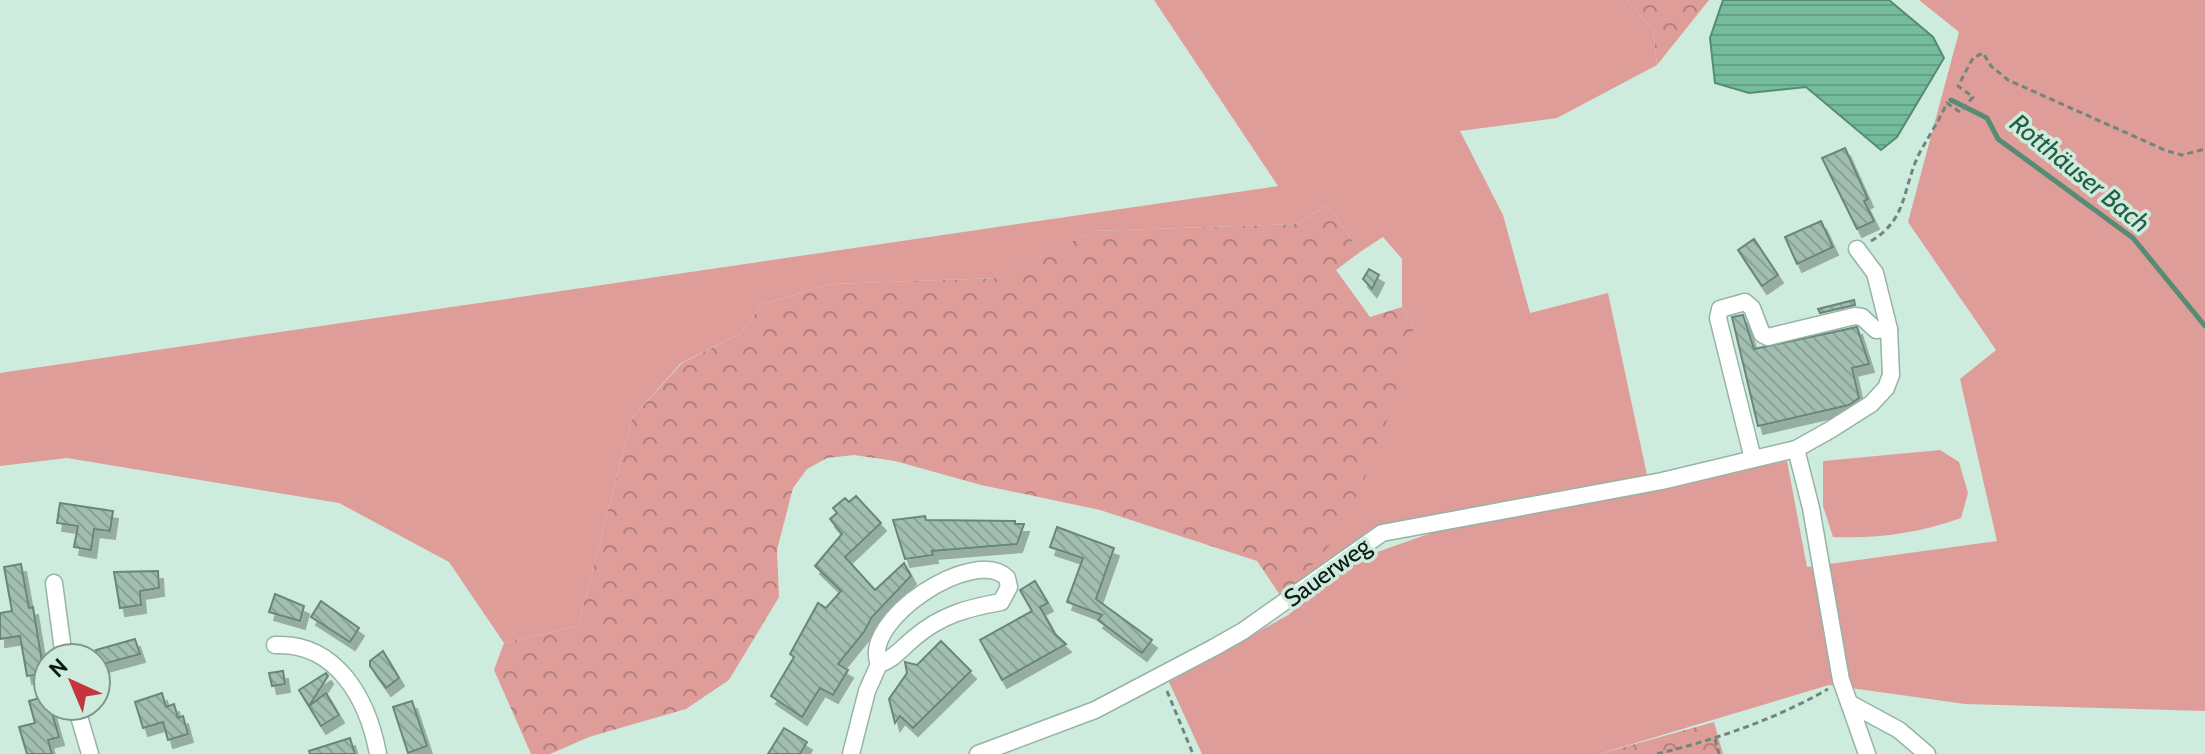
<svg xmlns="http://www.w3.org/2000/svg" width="2205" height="754" font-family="Cabin,sans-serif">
<defs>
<pattern id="forest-crowns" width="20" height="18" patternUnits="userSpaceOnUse" patternTransform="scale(2)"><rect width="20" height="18" fill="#df9d99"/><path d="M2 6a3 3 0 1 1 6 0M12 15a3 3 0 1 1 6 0" fill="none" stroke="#b37f7c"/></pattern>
<pattern id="water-rules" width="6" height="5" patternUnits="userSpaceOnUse" patternTransform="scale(2)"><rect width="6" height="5" fill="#75bc9d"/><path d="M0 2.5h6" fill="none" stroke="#64a186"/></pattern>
<pattern id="building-back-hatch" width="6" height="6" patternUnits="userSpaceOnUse" patternTransform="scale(2)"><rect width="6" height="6" fill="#a1beb0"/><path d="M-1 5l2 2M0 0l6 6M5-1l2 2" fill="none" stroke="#89a396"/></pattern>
<filter id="shadow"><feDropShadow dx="5" dy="8" stdDeviation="0" flood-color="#0004"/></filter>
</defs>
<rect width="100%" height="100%" fill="#ceecdd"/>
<g fill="#df9d99">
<path d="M1154,0H1627L1653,30L1657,65L1557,118L1460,131L1503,215L1530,313L1608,293L1647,475L1371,529L1282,598L1414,326L1402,307V259L1383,237L1360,252L1328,205L1296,224L1093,231L1000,278L831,284L763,304L739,334L681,363L632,418L578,626L504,643L449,562L339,503L67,458L0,466V373L1278,186Z"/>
<path d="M1919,0H2205V711L1965,704L1829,685L1599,754H1202L1169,682L1288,615L1363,557L1468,520L1568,505L1787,461L1807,567L1997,541L1960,379L1996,350L1908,222L1959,32Z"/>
<path d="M1940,450L1959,462L1968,493L1961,518C1920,533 1876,539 1833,537L1823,506V461Z"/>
</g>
<g fill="url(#forest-crowns)">
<path d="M1627,0H1709L1657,65L1653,30Z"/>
<path d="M1328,205L1360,252L1336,270L1370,317L1402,307L1414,326L1380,445L1338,536L1282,598L1257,561L1100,510L981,485L895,461L854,455L827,458L807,469L793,488L777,550L779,597L729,680L686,709L589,737L550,754H531L494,670L504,643L578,626L632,418L682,363L739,334L763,304L831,284L999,278L1093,231L1296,224Z"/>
<path d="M1714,722L1723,754H1599Z"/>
</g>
<path fill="url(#water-rules)" stroke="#568b74" stroke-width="2" d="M1723,0H1889L1933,37L1944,58L1897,137L1881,150L1806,87L1749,93L1715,83L1710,38Z"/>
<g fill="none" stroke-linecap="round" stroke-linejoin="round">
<path stroke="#568b74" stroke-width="5" d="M1951,100L1987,118L1998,139L2133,238L2205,326"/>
</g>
<g fill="url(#building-back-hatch)" stroke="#6b8679" stroke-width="2" filter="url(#shadow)">
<path d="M1845,148L1868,199L1864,201L1874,221L1857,229L1822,158Z"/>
<path d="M1821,221L1833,247L1797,264L1785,237Z"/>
<path d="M1754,239L1778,275L1762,286L1738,250Z"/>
<path d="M1369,269L1379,275L1372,289L1363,279Z"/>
<path d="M1854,300L1855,305L1820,313L1818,309Z"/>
<path d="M1743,315L1754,349L1857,327L1869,364L1852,368L1859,398L1849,405L1758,426L1732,317Z"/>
<path d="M856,496L881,523L845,557L875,590L904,563L911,576L872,617L864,632L838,664L848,670L833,695L820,688L802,717L771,696L794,657L790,654L818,603L826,608L841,591L815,566L842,534L830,519L837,513L833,508L845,498L849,502Z"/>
<path d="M60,503L113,511L110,531L94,529L91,550L74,547L78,526L57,523Z"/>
<path d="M925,516L926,520L1015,521V524H1024L1017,544L932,551L933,555L905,559L893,520Z"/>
<path d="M1057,527L1114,548L1096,599L1152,640L1142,653L1098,620L1102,615L1067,602L1083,558L1050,547Z"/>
<path d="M21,564L29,608L33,607L44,674L27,676L20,636L0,639V613L12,611L4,567Z"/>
<path d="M158,571L159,588L140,591L141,605L120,608L114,572Z"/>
<path d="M1035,581L1048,603L1040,607L1055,634L1066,644L1002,680L980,640L1032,611L1020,590Z"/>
<path d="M275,594L304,606L300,621L269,612Z"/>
<path d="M321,601L359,628L350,642L311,617Z"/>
<path d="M135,639L140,654L96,666V650Z"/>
<path d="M941,641L971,671L913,728L900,716L895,723L889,699L907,673L905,662L917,665Z"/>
<path d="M383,651L399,678L386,688L370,666V661Z"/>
<path d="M283,671L285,684L272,686L269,673Z"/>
<path d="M326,673L328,676L309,706L326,693L339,715L321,726L299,690Z"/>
<path d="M162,693L166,707L174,704L178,718L183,716L188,734L168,740L163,722L143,728L135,702Z"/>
<path d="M47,696L59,737L48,740L52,754H27L19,727L35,723L29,701Z"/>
<path d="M412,701L427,746L408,753L393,707Z"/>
<path d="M784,728L807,742L800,754H768Z"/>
<path d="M350,738L355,754H310L309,751Z"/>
</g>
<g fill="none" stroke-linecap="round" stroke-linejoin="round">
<defs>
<g id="minor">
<path d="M1796,449L1811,508L1841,680L1867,754"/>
<path d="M1753,459L1718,318L1720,309L1745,302L1752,308L1762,334L1768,337L1855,316L1862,317L1876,330L1889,329"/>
<path d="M54,583L64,658"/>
<path d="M275,645C337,642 368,700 378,754"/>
<path d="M1851,704L1899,730L1927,754"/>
<path d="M76,706L90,754"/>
<path d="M851,754L867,691L879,664C860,621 974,545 1007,578L1009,587L1001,602C967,608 941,615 914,638C903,647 893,660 879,664"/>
<path d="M978,754L1095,710L1213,648L1243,631L1382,533L1662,481L1796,449L1830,430L1871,404L1886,388L1891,375L1889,329L1875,273L1857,249"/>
</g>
</defs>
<use href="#minor" stroke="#97b3a6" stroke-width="19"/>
<g stroke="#70857b" stroke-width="3" stroke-dasharray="6 4" stroke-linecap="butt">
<path d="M1871,241C1908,219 1902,189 1919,154C1928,137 1939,121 1947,103L1960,112L1973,97L1958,86L1973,58L1983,53L1991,66L2008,80L2167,151L2182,155L2205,149"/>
<path d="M1167,691L1193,754"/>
<path d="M1715,739L1719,754"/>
<path d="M1657,754C1717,739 1774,720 1828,689"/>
</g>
<use href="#minor" stroke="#fff" stroke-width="16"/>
</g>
<g text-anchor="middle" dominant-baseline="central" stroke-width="7" stroke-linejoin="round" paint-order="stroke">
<g font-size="24" fill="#0e1914" stroke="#ceecdd">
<text transform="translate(1327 572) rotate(-36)">Sauerweg</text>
</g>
<g font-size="26" font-style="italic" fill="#255d47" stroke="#ceecdd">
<text transform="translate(2080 173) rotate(39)">Rotthäuser Bach</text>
</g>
</g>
<g transform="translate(72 682) rotate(316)"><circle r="38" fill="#ceecdd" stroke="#81988d" stroke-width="2"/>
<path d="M0-6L14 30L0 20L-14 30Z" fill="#c5353d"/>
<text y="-12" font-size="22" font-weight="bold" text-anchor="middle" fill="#0e1914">N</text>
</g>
</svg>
